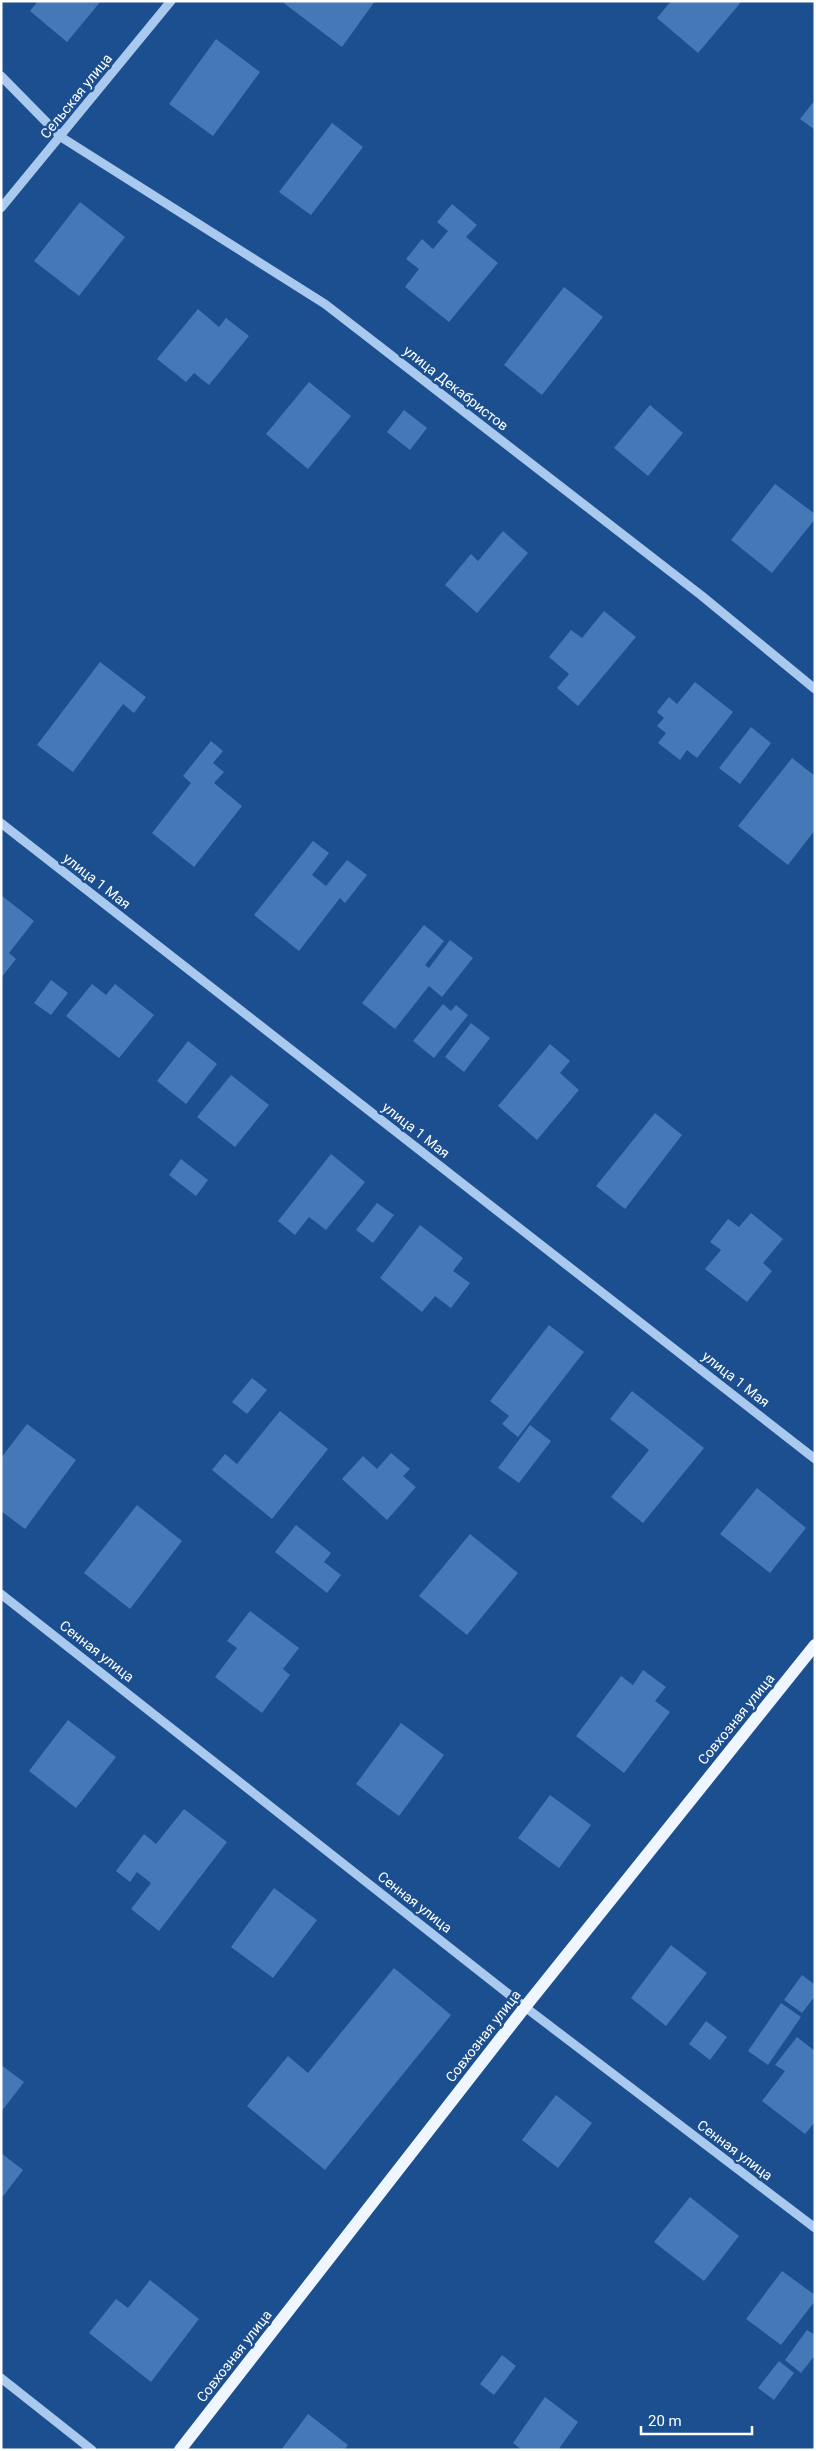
<svg xmlns="http://www.w3.org/2000/svg" width="816" height="2451" font-family="Roboto,sans-serif">
<rect width="100%" height="100%" fill="#1b4f8f"/>
<g fill="#4478b7">
<path d="M38,1H101L67,42L30,11Z"/>
<path d="M281,1H375L342,47Z"/>
<path d="M671,1H742L698,53L657,18Z"/>
<path d="M216,39L260,72L213,136L169,104Z"/>
<path d="M815,100V130L800,119Z"/>
<path d="M332,123L363,147L311,215L279,192Z"/>
<path d="M80,202L125,237L79,296L34,261Z"/>
<path d="M452,204L477,225L466,237L498,263L449,322L405,287L419,269L406,259L422,239L433,249L448,231L437,222Z"/>
<path d="M564,287L603,317L542,395L504,365Z"/>
<path d="M198,309L219,327L226,318L249,336L209,385L194,373L186,382L157,359Z"/>
<path d="M309,382L351,416L308,469L266,434Z"/>
<path d="M650,405L683,433L648,476L614,448Z"/>
<path d="M404,410L427,428L410,450L387,432Z"/>
<path d="M775,484L815,514V519L772,573L731,540Z"/>
<path d="M503,531L528,553L477,613L445,585L471,554L478,561Z"/>
<path d="M604,611L636,637L578,706L557,688L569,674L549,657L571,630L582,638Z"/>
<path d="M100,662L146,697L134,713L123,704L73,772L37,745Z"/>
<path d="M695,682L733,712L697,758L687,750L680,760L658,743L666,733L657,726L664,718L657,712L669,697L677,704Z"/>
<path d="M751,727L771,743L740,784L719,768Z"/>
<path d="M211,741L223,751L213,763L224,772L214,783L242,806L194,867L152,833L191,783L183,776Z"/>
<path d="M792,758L815,776V830L788,865L738,826Z"/>
<path d="M313,841L329,853L312,875L326,886L347,860L367,875L345,903L340,898L299,951L254,915Z"/>
<path d="M1,895L34,921L9,953L16,959L1,978Z"/>
<path d="M424,925L444,941L425,965L429,968L450,940L473,958L442,997L429,986L395,1029L362,1003Z"/>
<path d="M51,980L68,993L51,1015L34,1003Z"/>
<path d="M92,984L106,995L115,984L154,1015L119,1058L66,1016Z"/>
<path d="M443,1004L451,1011L456,1005L468,1015L434,1058L413,1041Z"/>
<path d="M471,1023L490,1038L464,1072L445,1057Z"/>
<path d="M188,1041L217,1064L186,1104L157,1081Z"/>
<path d="M550,1044L570,1061L560,1073L579,1090L537,1140L498,1106Z"/>
<path d="M231,1075L269,1105L235,1147L197,1117Z"/>
<path d="M655,1113L682,1135L625,1209L596,1186Z"/>
<path d="M331,1154L365,1182L326,1230L309,1217L295,1235L278,1221Z"/>
<path d="M181,1159L208,1180L196,1196L169,1175Z"/>
<path d="M377,1203L394,1215L373,1243L356,1230Z"/>
<path d="M751,1213L783,1239L763,1263L772,1271L747,1302L705,1269L721,1250L710,1242L728,1219L739,1227Z"/>
<path d="M420,1225L463,1258L453,1271L470,1283L451,1308L435,1296L422,1312L380,1278Z"/>
<path d="M549,1325L584,1352L518,1437L502,1424L509,1416L490,1401Z"/>
<path d="M252,1378L267,1390L247,1414L232,1402Z"/>
<path d="M632,1391L704,1448L643,1523L611,1497L649,1450L610,1419Z"/>
<path d="M280,1411L328,1449L272,1519L212,1470L225,1454L237,1464Z"/>
<path d="M27,1424L76,1460L25,1529L1,1511V1458Z"/>
<path d="M530,1425L551,1441L519,1483L498,1468Z"/>
<path d="M391,1453L410,1469L403,1476L416,1487L387,1520L342,1479L363,1456L377,1469Z"/>
<path d="M757,1488L806,1528L770,1573L720,1534Z"/>
<path d="M137,1505L182,1541L130,1609L84,1573Z"/>
<path d="M296,1525L331,1553L324,1562L341,1575L327,1593L275,1552Z"/>
<path d="M470,1534L518,1573L467,1635L419,1596Z"/>
<path d="M250,1611L299,1648L283,1669L290,1675L262,1713L215,1677L237,1648L227,1641Z"/>
<path d="M643,1670L666,1687L655,1701L670,1712L624,1773L576,1736L621,1676L633,1685Z"/>
<path d="M68,1720L116,1757L76,1808L29,1771Z"/>
<path d="M401,1723L444,1755L399,1816L356,1784Z"/>
<path d="M550,1795L591,1825L559,1868L518,1838Z"/>
<path d="M184,1809L227,1842L159,1931L131,1909L151,1883L137,1872L130,1882L116,1871L144,1834L156,1844Z"/>
<path d="M274,1888L317,1920L273,1978L231,1947Z"/>
<path d="M671,1945L707,1973L666,2026L631,1998Z"/>
<path d="M394,1968L451,2015L325,2170L247,2106L288,2056L308,2073Z"/>
<path d="M802,1975L815,1985V1996L802,2013L784,2000Z"/>
<path d="M781,2003L801,2017L768,2065L748,2051Z"/>
<path d="M706,2021L727,2037L710,2060L689,2044Z"/>
<path d="M797,2037L815,2051V2122L805,2134L762,2101L785,2071L775,2065Z"/>
<path d="M1,2065L24,2082L1,2112Z"/>
<path d="M556,2095L592,2123L558,2168L522,2140Z"/>
<path d="M1,2153L23,2170L1,2199Z"/>
<path d="M690,2197L739,2236L704,2281L654,2242Z"/>
<path d="M782,2271L815,2295V2301L781,2345L746,2319Z"/>
<path d="M150,2280L199,2319L151,2382L89,2333L116,2299L128,2308Z"/>
<path d="M807,2330L815,2335V2355L801,2373L785,2360Z"/>
<path d="M502,2355L516,2366L494,2395L480,2384Z"/>
<path d="M779,2361L794,2373L774,2400L758,2388Z"/>
<path d="M545,2397L578,2422L558,2450H522L513,2443Z"/>
<path d="M308,2414L348,2445L344,2450H281Z"/>
</g>
<g fill="none" stroke-linecap="round" stroke-linejoin="round">
<g stroke="#a9c9ee" stroke-width="9">
<path d="M1,76L61,137L325,304L702,596L815,689"/>
<path d="M1,208L171,1"/>
<path d="M1,823L815,1459"/>
<path d="M1,1594L525,2007L815,2228"/>
<path d="M1,2378L92,2450"/>
</g>
<path stroke="#f0f6ff" stroke-width="12" d="M180,2450L525,2007L815,1645"/>
</g>
<g text-anchor="middle" dominant-baseline="central" stroke-width="5" stroke-linejoin="round" paint-order="stroke">
<g font-size="14" fill="#fff" stroke="#1b4f8f">
<text transform="translate(76 96) rotate(-51)">Сельская улица</text>
<text transform="translate(456 388) rotate(38)">улица Декабристов</text>
<text transform="translate(97 881) rotate(38)">улица 1 Мая</text>
<text transform="translate(416 1130) rotate(38)">улица 1 Мая</text>
<text transform="translate(736 1379) rotate(38)">улица 1 Мая</text>
<text transform="translate(97 1651) rotate(38)">Сенная улица</text>
<text transform="translate(736 1719) rotate(-51)">Совхозная улица</text>
<text transform="translate(415 1902) rotate(38)">Сенная улица</text>
<text transform="translate(483 2036) rotate(-52)">Совхозная улица</text>
<text transform="translate(735 2150) rotate(37)">Сенная улица</text>
<text transform="translate(234 2356) rotate(-52)">Совхозная улица</text>
</g>
</g>
<rect width="816" height="2451" fill="none" stroke="#ffffff" stroke-width="5"/>
<path d="M641 2426v8h111v-8" fill="none" stroke="#ffffff" stroke-width="2.5"/>
<text x="648" y="2426" font-size="15" fill="#ffffff" stroke="#1b4f8f" stroke-width="4" paint-order="stroke">20 m</text>
</svg>
